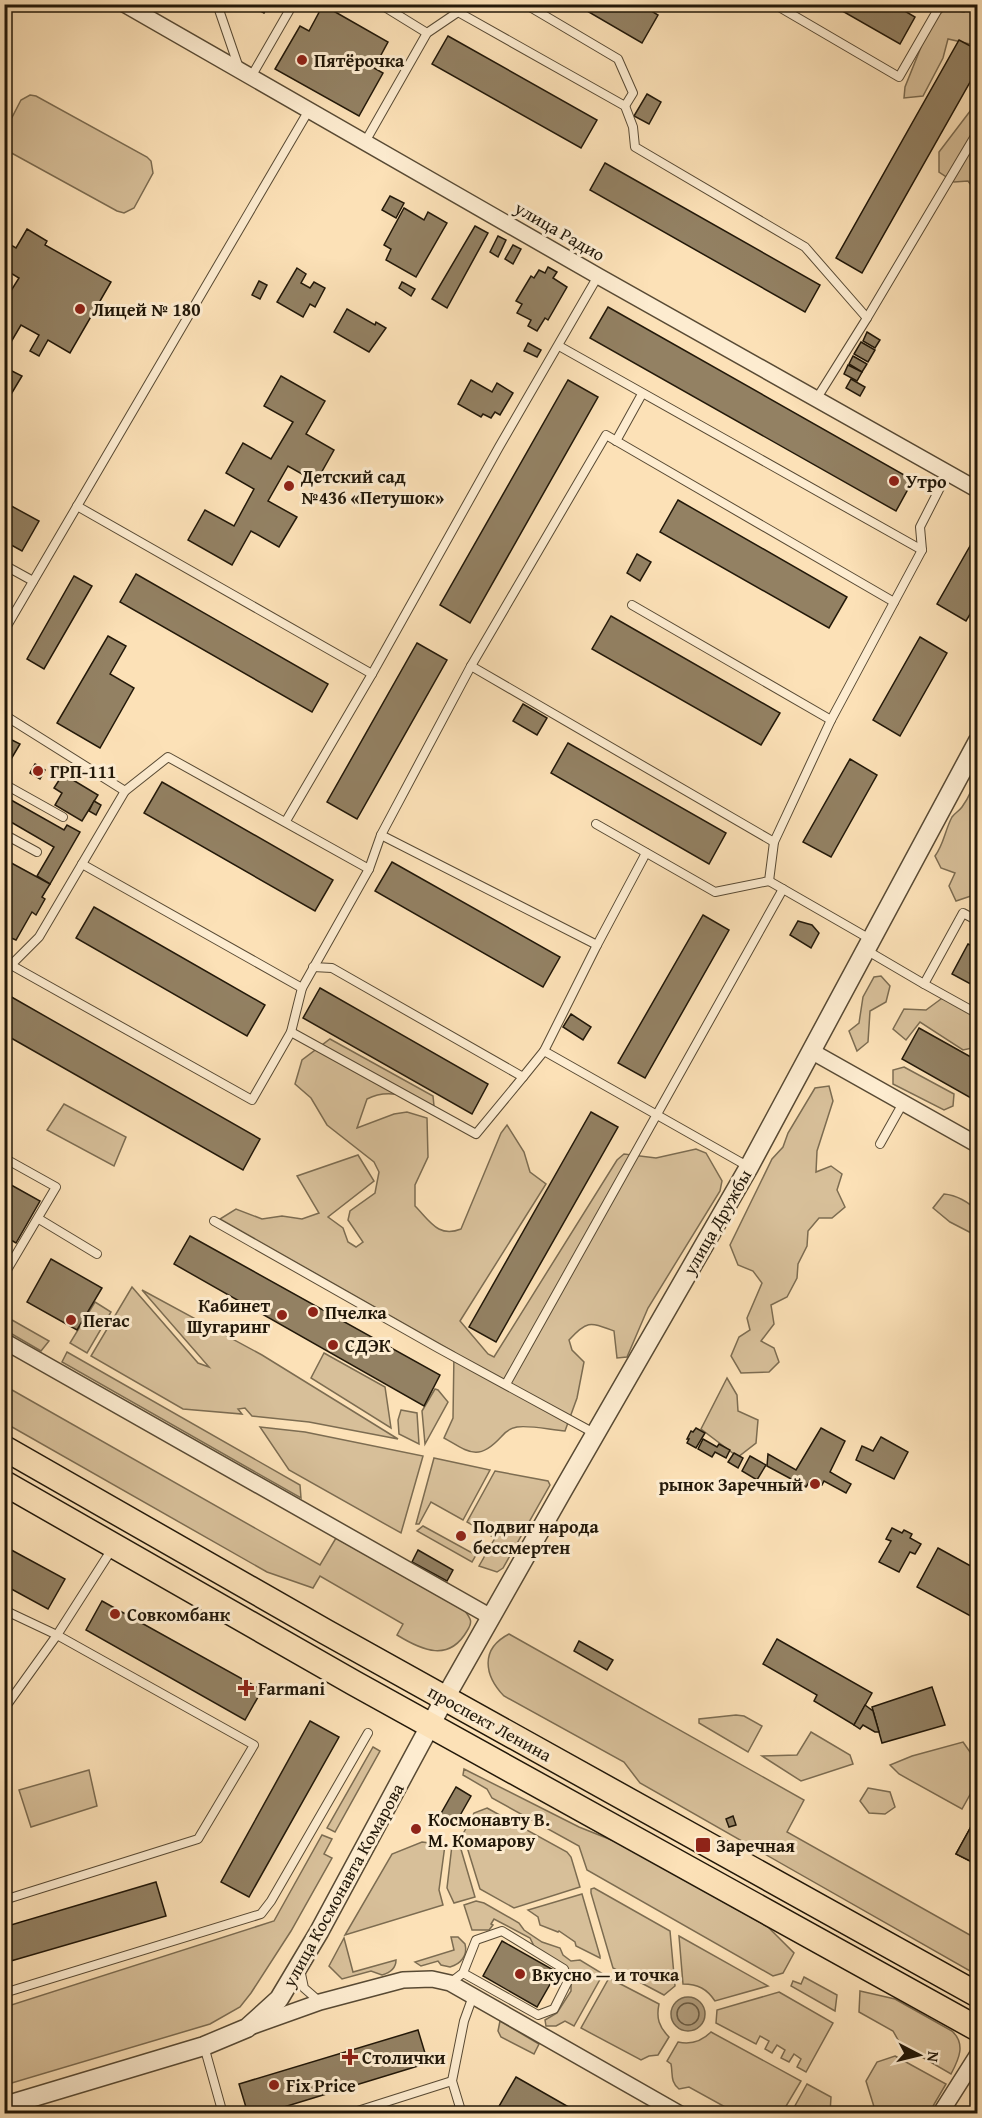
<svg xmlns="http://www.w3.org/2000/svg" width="982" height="2118" font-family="'Gentium Book Plus',serif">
<rect width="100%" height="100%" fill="#fce1b7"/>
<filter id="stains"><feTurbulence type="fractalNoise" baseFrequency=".00333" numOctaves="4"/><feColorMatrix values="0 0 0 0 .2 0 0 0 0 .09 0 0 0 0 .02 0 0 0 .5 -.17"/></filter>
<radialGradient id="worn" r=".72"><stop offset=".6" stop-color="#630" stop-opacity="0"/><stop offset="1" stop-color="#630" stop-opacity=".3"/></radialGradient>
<g fill="#d7bf99" stroke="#7c6c51" stroke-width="1.5">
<path d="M975,5H977V36L970,44L948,39L943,58L923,96L904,98L905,87L921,47L924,26L946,9L964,12Z"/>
<path d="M30,95L36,96L147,157L151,161L153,173L134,208L124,213L117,211L6,150L5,131L21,100Z"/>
<path d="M977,102V193L968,181L954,182L939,172V152Z"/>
<path d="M977,773V894L956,901L949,886L955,873L941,868L935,856C944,844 945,830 952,817C955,813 959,811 962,807C970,796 974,786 977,773Z"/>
<path d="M881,976L890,986L886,1002L870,1011L868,1042L857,1051L849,1031L859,1023L863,997L874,977Z"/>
<path d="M945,996L977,1011V1047L963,1050L920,1022L906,1040L893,1029L904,1009L926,1010Z"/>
<path d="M330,1039L433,1096L434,1106C411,1098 390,1087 367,1099L357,1128L394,1114L407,1112L427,1118L428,1157L415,1185V1206C430,1221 438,1238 461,1229L501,1133L507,1125L524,1152L530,1172L546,1184L460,1321L488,1354L494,1357L617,1160L624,1154L656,1158L696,1149L706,1153L722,1181L720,1191L648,1308L627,1357L617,1358L614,1331C590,1322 587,1320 569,1340L572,1350L584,1362L577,1398L565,1431C551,1430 530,1425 517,1427C510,1428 505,1432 501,1437C478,1462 469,1452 444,1438L453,1418L454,1352L220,1219L236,1209L262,1219L282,1216L302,1219L319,1213L297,1176L358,1155L374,1181L328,1217L343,1228L348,1242L356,1247L363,1242L348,1220L350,1211L375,1193L379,1172L374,1162L327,1125L311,1098L295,1084L302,1060Z"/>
<path d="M904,1067L954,1094L953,1106L944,1110L893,1084V1070Z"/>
<path d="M829,1086L833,1101L817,1151L816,1172L831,1166L842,1174L837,1190L845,1207L832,1218H819L808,1231L807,1246L798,1264L797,1278L787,1297L771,1305L774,1324L761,1341L774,1348L779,1362L769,1372L741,1373L731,1356L739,1337L750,1330L747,1318L762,1283L753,1271L738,1265L730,1245L772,1159L783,1147L788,1133L815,1088Z"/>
<path d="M64,1104L126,1137L114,1166L47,1130Z"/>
<path d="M944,1194C956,1195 969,1202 977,1211V1236L950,1222L933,1208Z"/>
<path d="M132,1287L198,1363L209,1367L142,1290L262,1355L398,1439L309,1422L252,1416L245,1408L238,1409L242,1414L183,1409L91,1356Z"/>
<path d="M95,1302L111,1312L87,1353L70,1343Z"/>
<path d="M5,1316L49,1341L41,1351L5,1330Z"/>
<path d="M67,1352L300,1485L301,1498L62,1362Z"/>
<path d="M324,1353L385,1387L391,1428L311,1378Z"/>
<path d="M727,1378L737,1395L738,1411L758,1420L756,1443L738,1457L701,1429Z"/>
<path d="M5,1386L320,1565L336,1538L465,1611C471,1619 473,1622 467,1631C449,1662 423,1651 397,1635L403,1624L320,1576L313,1588L267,1572L5,1423Z"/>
<path d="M435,1389L438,1390L448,1402L425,1444L422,1411Z"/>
<path d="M401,1410L417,1413L419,1444L399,1434L398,1420Z"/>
<path d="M260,1427L305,1432L423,1456L401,1533L289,1470Z"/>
<path d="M434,1458L490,1470L463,1520L431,1502L419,1524H416Z"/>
<path d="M495,1471L548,1481L550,1485L503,1568L497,1572L479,1566L495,1538L467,1522Z"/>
<path d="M423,1526L476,1555L472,1562L417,1531Z"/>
<path d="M509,1634L804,1800L787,1832L977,1939V1975L640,1783L624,1762L504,1696C484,1675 480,1649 509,1634Z"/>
<path d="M736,1715L744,1716L762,1726L748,1752L699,1723V1719Z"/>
<path d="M811,1732L850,1755L853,1764L801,1781L762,1756L797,1755Z"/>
<path d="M963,1742L970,1752L977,1758V1782L962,1809L899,1774L890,1765L912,1756Z"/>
<path d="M373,1747L380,1751L335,1832L327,1828Z"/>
<path d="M464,1769L579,1827L619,1843L768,1927L794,1953L783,1973L773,1976L587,1870L579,1846L492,1798L487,1789L463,1775Z"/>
<path d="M89,1770L97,1806L31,1827L19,1790Z"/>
<path d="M868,1788L890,1792L895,1807L885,1814L869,1813L860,1801Z"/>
<path d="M487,1808L567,1852L571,1857L580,1887L514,1908L480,1889L463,1834L474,1813Z"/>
<path d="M322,1835L332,1839L324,1854L332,1858L291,1931L251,1993L240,2007L210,2024L5,2085V2007L274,1921Z"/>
<path d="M422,1842L445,1845L439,1890L443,1905L345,1935L392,1854Z"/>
<path d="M452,1845L460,1846L475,1897L454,1903L447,1888Z"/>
<path d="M594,1888L670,1931L675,1986L664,1995L613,1968L591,1893V1889Z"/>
<path d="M582,1894L600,1956V1958L576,1946L575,1942L559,1931L558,1932L540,1925L538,1917L528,1910Z"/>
<path d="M476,1901L484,1903L519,1923L524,1930L542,1942L560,1948L563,1955L571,1961L580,1960L603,1974L574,2026L565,2021L556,2026H546L545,2020L557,2013L571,1991V1977L568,1971L535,1948L530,1938L494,1919L491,1924L493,1925L489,1930H472L464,1905Z"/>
<path d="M679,1936L768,1986L715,2001C707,1989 698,1984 683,1984Z"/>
<path d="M451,1937H458L465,1944C468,1955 461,1964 450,1967L441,1965L438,1961L421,1966L415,1962L454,1950Z"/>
<path d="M344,1938L353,1972L396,1960C396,1969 389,1973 382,1975L371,1971L342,1979L329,1966Z"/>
<path d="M804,1977L837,1995L835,2011L791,1986L793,1981L801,1984Z"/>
<path d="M609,1978L659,2004C656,2018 659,2027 669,2037L658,2055L649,2056L641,2060L581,2028Z"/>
<path d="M860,1991L895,1999L952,2031C966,2044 959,2059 951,2074L901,2045L893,2031L859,2012Z"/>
<path d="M779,1992L833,2023L806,2072L797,2067L801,2059L794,2054L789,2062L781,2058L785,2050L777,2045L772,2053L765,2049L769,2041L760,2036L756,2044L716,2023L717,2010Z"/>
<path d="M500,2021L539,2044L534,2054L501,2037L498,2031Z"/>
<path d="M711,2032L801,2081L782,2113H736L689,2087L679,2089C670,2082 673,2074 671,2064L667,2061L678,2042C691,2045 701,2042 711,2032Z"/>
<path d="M895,2056L946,2084L929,2113H881L875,2110L866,2081L877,2062Z"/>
<path d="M807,2084L831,2097L830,2113H791Z"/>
</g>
<circle fill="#b29d7c" stroke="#78684e" stroke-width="1.5" cx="688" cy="2014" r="17"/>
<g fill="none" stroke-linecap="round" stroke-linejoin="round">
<circle stroke="#6a5a42" stroke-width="1.5" cx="688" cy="2014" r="11"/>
</g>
<g fill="#938163" stroke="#221809" stroke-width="1.5">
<path d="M242,4H269L264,13L251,6L248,8Z"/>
<path d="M575,4H640L658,15L642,43Z"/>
<path d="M830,4H893L915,17L900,44Z"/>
<path d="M323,5L388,42L374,68L383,73L359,116L275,69L300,26L309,31Z"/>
<path d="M448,36L597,120L581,148L432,64Z"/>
<path d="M959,40L978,50V68L862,273L836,258Z"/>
<path d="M647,94L661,102L649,124L634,116Z"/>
<path d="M605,163L820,285L805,312L590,190Z"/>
<path d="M390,196L404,203L396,218L382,210Z"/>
<path d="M404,208L424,220L428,212L447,223L416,277L386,260L391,249L384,245Z"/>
<path d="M475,226L488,233L447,308L432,299Z"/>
<path d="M27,229L47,241L45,245L111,282L70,353L48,340L39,356L30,351L39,335L21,325L4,354V302L19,278L4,269V241L16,248Z"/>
<path d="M498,236L506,240L498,257L490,252Z"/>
<path d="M513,245L521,249L513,264L505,259Z"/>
<path d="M548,267L557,272L553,278L567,287L548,320L545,318L537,331L528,326L531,320L517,313L522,304L516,301L531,276L534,278L539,270L545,273Z"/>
<path d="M297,268L306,274L301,283L310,288L314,282L325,288L315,307L310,304L303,317L277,302Z"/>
<path d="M259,281L267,285L260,299L252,295Z"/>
<path d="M402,282L415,289L411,296L399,288Z"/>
<path d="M608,307L913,480L896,511L590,338Z"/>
<path d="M347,309L375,325L376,322L386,328L369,352L334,332Z"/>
<path d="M867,332L880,340L875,348L863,341Z"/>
<path d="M861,342L875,350L868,362L854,354Z"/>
<path d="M528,343L541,350L537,357L524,351Z"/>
<path d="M853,356L867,364L862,372L849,364Z"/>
<path d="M848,365L862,372L857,381L844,374Z"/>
<path d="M4,367L22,376L4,406Z"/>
<path d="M281,376L325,401L306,434L334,450L316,482L288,466L268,501L297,517L279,547L251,531L232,565L188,540L205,510L234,526L254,489L226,473L243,443L271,459L293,422L264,406Z"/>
<path d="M851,379L865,387L860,396L846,388Z"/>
<path d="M471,380L492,392L497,383L513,393L500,415L495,412L491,418L483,414L481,417L458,404Z"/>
<path d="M568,380L598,397L470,623L440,605Z"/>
<path d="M678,500L847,597L829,628L660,532Z"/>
<path d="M4,502L39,521L22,551L4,541Z"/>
<path d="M978,532V601L966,621L937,604Z"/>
<path d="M637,554L651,562L640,581L627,573Z"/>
<path d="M136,574L328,684L312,712L120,602Z"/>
<path d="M74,576L92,586L44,669L27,659Z"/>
<path d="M611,616L780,713L761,745L592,649Z"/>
<path d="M108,636L126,646L110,674L134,688L100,748L57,723Z"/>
<path d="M920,637L947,653L900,736L873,720Z"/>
<path d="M417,643L447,660L357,819L327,802Z"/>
<path d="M523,704L547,718L537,735L513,721Z"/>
<path d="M4,736L20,744L7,766L4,765Z"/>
<path d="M568,743L726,833L709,864L551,773Z"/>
<path d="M850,759L877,775L831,857L803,842Z"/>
<path d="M35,764L45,770L40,779L30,773Z"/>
<path d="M63,774L98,795L82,821L55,805L62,793L54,788Z"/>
<path d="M162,782L333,880L315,911L144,813Z"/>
<path d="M4,796L64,830L67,825L80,832L50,884L37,876L54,847L4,818Z"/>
<path d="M94,801L101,805L96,815L89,811Z"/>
<path d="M4,859L50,884L42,897L45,899L36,915L32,912L16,940L4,935Z"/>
<path d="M392,862L560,957L543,987L375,891Z"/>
<path d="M94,907L265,1005L247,1036L76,938Z"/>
<path d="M703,915L729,930L645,1078L618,1063Z"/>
<path d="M798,921L812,925L819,933L811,948L790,935Z"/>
<path d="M968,944L978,949V988L952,974Z"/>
<path d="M320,988L488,1084L472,1114L303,1018Z"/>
<path d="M8,995L260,1139L243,1170L4,1034V1001Z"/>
<path d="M571,1014L591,1027L583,1040L563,1027Z"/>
<path d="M919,1028L978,1061V1102L902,1059Z"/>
<path d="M591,1112L618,1127L496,1342L469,1327Z"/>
<path d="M4,1181L40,1201L16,1243L4,1236Z"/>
<path d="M190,1236L440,1375L424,1406L174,1264Z"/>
<path d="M51,1259L102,1288L77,1330L27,1302Z"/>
<path d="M696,1428L705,1433L696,1448L687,1443L689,1439H687L691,1431L693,1432Z"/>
<path d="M821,1428L845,1441L830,1472L851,1484L846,1493L824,1481L822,1485L811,1479L806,1487L767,1466L768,1454L796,1470Z"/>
<path d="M881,1437L908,1452L894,1479L856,1460L862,1446L873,1451Z"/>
<path d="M703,1439L717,1447L719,1444L730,1450L726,1458L715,1452L712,1457L698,1449Z"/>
<path d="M734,1453L743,1458L738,1468L728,1462Z"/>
<path d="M750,1456L766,1465L757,1480L742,1471Z"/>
<path d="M892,1528L902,1533L904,1530L912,1534L910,1538L921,1544L915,1554L910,1552L899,1572L879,1562L891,1541L886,1539Z"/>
<path d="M4,1546L65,1579L48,1609L4,1585Z"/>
<path d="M938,1548L978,1570V1620L917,1587Z"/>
<path d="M418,1550L453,1570L447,1581L412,1562Z"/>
<path d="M102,1601L262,1690L245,1720L86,1630Z"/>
<path d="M777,1639L872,1693L854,1725L814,1701L817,1695L763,1664Z"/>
<path d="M579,1641L613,1660L607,1670L574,1651Z"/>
<path d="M932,1687L945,1725L882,1743L872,1707Z"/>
<path d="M865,1705L873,1711L879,1732H875L863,1725L860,1729L854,1725Z"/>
<path d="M310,1721L339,1737L249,1897L221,1882Z"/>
<path d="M456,1787L471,1796L454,1826L445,1824L439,1817Z"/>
<path d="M733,1816L736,1825L729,1827L726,1819Z"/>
<path d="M973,1823L978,1826V1852L972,1862L956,1854Z"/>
<path d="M973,1823L978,1826V1852L972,1862L956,1854Z"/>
<path d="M156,1882L166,1916L4,1963V1927Z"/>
<path d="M502,1941L557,1972L537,2007L483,1976Z"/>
<path d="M418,2030L428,2063L261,2114H248L239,2084Z"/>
<path d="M516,2077L581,2114H508L498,2108Z"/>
</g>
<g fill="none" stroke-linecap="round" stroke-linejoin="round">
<defs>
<g id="service">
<path d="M217,4L239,68"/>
<path d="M380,4L427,33"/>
<path d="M525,4L618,59L633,93L625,106"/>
<path d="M774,4L899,77L941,4"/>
<path d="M251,77L293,4"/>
<path d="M365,142L427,33L458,12L625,106L633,127L635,147L805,247L867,318L817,398"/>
<path d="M867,318L978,131"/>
<path d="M559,346L922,550"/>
<path d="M616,441L642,394"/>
<path d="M77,506L372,674"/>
<path d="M4,565L33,581"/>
<path d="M632,605L831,720"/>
<path d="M4,631L309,110"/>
<path d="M471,666L774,842"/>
<path d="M4,715L125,791"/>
<path d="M4,784L63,817"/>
<path d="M286,821L372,674L499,447L598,276"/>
<path d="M596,824L715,892L769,881L774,842L831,720L922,550L920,527L947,474"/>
<path d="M4,834L37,852"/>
<path d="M82,864L302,988"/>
<path d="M769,881L870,939"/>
<path d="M597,945L646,853"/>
<path d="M866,950L924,984L963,913L978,921"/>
<path d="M11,965L39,937L125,791L168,757L369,869"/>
<path d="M313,967L332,968L523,1077L544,1051L597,945L381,835"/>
<path d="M4,972L11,965L252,1100L291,1032L302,988L369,869L381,835L471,666L606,435L894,602"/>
<path d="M924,984L978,1014"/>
<path d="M291,1032L476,1134L523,1077"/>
<path d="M544,1051L749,1167"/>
<path d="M880,1144L903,1103"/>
<path d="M4,1158L56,1187L4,1275"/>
<path d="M39,1219L97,1254"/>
<path d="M214,1221L438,1348L594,1433"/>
<path d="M506,1384L783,889"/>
<path d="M4,1610L57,1635L254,1745L198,1839L4,1900"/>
<path d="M4,1709L57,1635L112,1549"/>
<path d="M300,1969L304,1988L320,2002"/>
<path d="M450,1983L463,1973L476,1940L502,1931L564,1969L568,1981L554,2009L538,2015L463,1973"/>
<path d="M4,1993L261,1914L271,1901L368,1733"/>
<path d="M204,2046L223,2114"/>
<path d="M348,2114L452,2081"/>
<path d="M462,2114L452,2081L464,2021L473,1996"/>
</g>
<g id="minor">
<path d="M124,4L598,276L978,490"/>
<path d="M811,1051L978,1145"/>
<path d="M4,1341L491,1617"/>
<path d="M250,2027L320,2002L403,1980L432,1979L450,1983L680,2114"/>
<path d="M940,2114L978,2054"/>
</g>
<path id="tertiary" d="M4,2106L204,2046L247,2028L279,1999L319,1932L445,1698L563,1490L749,1167L978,741"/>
<g id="primary">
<path d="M4,1448L326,1632L978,1995"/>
<path d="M4,1483L354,1683L978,2029"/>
</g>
</defs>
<use href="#service" stroke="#584a34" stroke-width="10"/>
<use href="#minor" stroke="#584a34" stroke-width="18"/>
<use href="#tertiary" stroke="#584a34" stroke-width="21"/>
<use href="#primary" stroke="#221809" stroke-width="27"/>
<use href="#service" stroke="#fdecd0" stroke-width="8"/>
<use href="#minor" stroke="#fdecd0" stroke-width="15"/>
<use href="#tertiary" stroke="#fdecd0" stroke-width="18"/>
<use href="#primary" stroke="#fce1b7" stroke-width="24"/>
</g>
<g fill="#8f2418" stroke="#fdecd0" stroke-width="2">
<circle cx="302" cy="60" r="6"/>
<circle cx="80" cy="309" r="6"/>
<circle cx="894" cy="481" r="6"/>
<circle cx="289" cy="486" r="6"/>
<circle cx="38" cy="771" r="6"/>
<circle cx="313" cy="1312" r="6"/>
<circle cx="282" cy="1315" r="6"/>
<circle cx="71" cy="1320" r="6"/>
<circle cx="333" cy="1345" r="6"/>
<circle cx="815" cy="1484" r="6"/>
<circle cx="461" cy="1536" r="6"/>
<circle cx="115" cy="1614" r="6"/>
<path d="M243 1679h6v6h6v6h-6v6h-6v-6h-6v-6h6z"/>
<circle cx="416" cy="1829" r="6"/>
<rect x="695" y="1837" width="16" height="16" rx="3"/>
<circle cx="520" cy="1974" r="6"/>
<path d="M347 2048h6v6h6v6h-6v6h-6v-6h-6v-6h6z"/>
<circle cx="274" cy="2085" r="6"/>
</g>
<g text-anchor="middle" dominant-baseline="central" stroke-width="6" stroke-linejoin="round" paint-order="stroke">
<g font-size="18" font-weight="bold" fill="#221809" stroke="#fdecd0" text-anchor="start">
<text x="314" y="60">Пятёрочка</text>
<text x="92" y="309">Лицей № 180</text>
<text x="301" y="476">Детский сад<tspan x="301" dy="21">№436 «Петушок»</tspan></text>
<text x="906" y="481">Утро</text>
<text x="50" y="771">ГРП-111</text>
<text x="270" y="1305" text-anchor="end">Кабинет<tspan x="270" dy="21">Шугаринг</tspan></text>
<text x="325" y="1312">Пчелка</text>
<text x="83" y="1320">Пегас</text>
<text x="345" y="1345">СДЭК</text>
<text x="803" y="1484" text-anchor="end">рынок Заречный</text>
<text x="473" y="1526">Подвиг народа<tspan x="473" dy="21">бессмертен</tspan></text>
<text x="127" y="1614">Совкомбанк</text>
<text x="258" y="1688">Farmani</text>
<text x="428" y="1819">Космонавту В.<tspan x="428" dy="21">М. Комарову</tspan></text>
<text x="716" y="1845">Заречная</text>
<text x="532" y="1974">Вкусно — и точка</text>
<text x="362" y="2057">Столички</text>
<text x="286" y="2085">Fix Price</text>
</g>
<g font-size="18" fill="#221809" stroke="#fdecd0">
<text transform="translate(560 231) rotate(30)">улица Радио</text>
<text transform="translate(717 1222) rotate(-60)">улица Дружбы</text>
<text transform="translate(490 1723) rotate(29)">проспект Ленина</text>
<text transform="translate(343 1885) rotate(-61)">улица Космонавта Комарова</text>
</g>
</g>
<rect width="982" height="2118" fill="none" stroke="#fce1b7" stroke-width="24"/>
<rect x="6" y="6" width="970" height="2106" fill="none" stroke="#221809" stroke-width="3"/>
<rect x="12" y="12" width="958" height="2094" fill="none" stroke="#221809" stroke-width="1.5"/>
<g transform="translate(919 2055) rotate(97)" stroke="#fdecd0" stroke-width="4.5" paint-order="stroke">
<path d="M0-4.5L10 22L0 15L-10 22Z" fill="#221809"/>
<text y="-9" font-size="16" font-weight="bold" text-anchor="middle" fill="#221809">N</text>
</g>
<rect width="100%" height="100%" filter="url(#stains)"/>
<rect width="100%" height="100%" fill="url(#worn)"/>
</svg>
